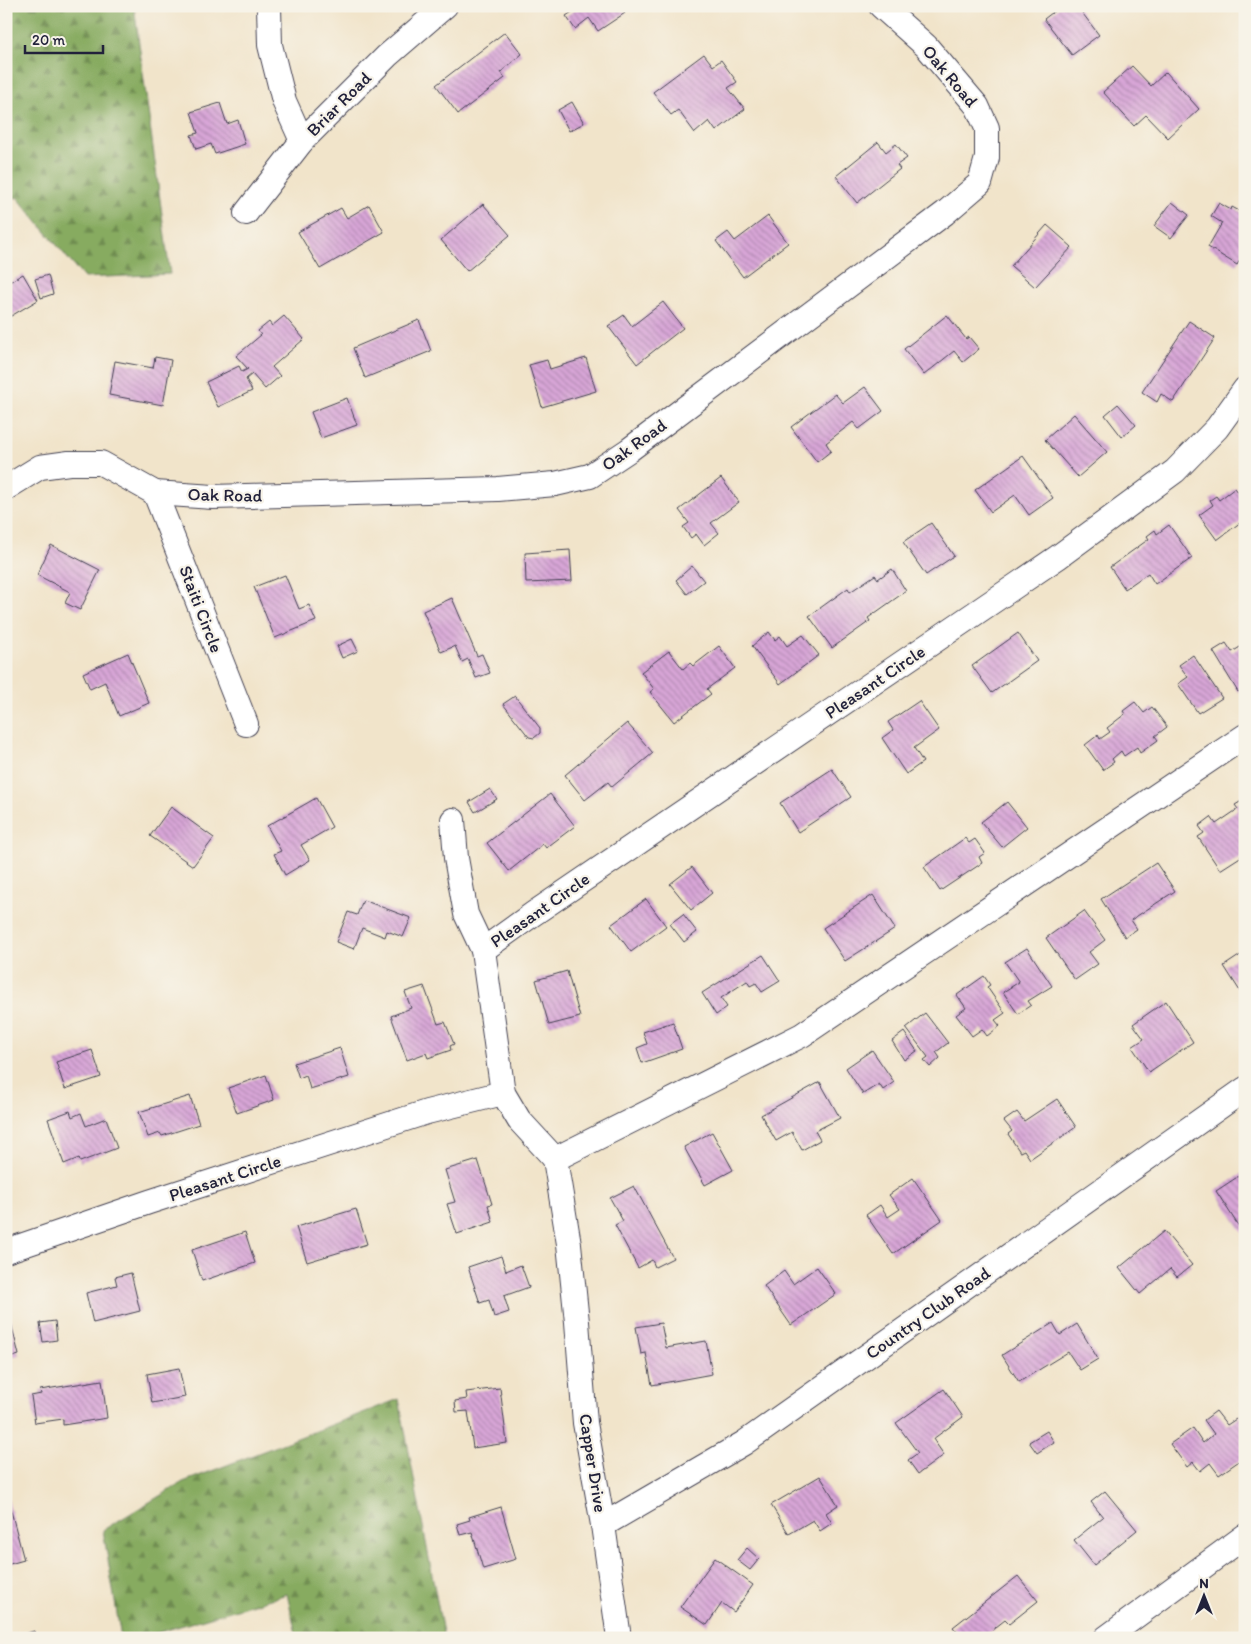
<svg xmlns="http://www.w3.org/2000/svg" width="1251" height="1644" font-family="Itim,sans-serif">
<defs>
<pattern id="forest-firs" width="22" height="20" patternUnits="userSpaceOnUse" patternTransform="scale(1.25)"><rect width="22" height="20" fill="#87ab60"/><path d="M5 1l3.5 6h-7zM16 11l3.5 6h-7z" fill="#6e8b50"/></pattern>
<pattern id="building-back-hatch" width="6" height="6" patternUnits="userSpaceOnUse" patternTransform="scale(1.25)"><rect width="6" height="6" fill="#d8a6d7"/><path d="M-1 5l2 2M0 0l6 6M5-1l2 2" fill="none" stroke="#af87b0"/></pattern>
</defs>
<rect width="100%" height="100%" fill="#f7f3e8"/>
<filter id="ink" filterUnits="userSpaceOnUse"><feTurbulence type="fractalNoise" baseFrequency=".02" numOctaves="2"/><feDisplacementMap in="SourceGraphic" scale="10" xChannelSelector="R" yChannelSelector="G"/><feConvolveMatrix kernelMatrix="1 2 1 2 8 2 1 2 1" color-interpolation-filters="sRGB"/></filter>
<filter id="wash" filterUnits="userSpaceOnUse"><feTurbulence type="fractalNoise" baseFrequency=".0096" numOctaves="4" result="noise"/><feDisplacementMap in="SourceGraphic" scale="20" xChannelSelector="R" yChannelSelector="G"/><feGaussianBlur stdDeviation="1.12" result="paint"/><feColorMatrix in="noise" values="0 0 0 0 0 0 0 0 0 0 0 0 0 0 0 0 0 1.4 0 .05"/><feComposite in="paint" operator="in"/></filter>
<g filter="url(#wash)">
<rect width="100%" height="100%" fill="#f1e4ca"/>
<g fill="url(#forest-firs)" stroke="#54664e">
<path d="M6,6H134L170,274L84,278L17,197L6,202Z"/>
<path d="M399,1399L444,1638H297L287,1594L140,1638H121L103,1530L183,1482Z"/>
</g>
<g id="blocks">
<g fill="url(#building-back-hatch)">
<path d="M581,6H620L625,13L598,31L589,18L575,29L566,16Z"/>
<path d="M1061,6H1077L1099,35L1072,55L1044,19Z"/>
<path d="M505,32L522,54L501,72L505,78L458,114L436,85Z"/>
<path d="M704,54L713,66L721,60L737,82L728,88L745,109L716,131L709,121L695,133L678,110L671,115L653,92Z"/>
<path d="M1132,66L1151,86L1166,72L1199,109L1168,138L1146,115L1134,126L1103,92Z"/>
<path d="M572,102L584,123L569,131L558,110Z"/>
<path d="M220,103L227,124L238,120L245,144L215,154L211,144L196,149L191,135L198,133L191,112Z"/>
<path d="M878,142L886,152L896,144L907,158L897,165L900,169L857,203L836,176Z"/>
<path d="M1172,202L1189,215L1171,238L1154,226Z"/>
<path d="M1219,203L1231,210L1232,207L1245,214V252L1237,265L1208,247L1222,223L1211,216Z"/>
<path d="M483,204L510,235L467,271L441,240Z"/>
<path d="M369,205L384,232L320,269L298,232L341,208L347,218Z"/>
<path d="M768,216L788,243L743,277L716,241L728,232L735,241Z"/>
<path d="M1047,225L1072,247L1035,287L1011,266Z"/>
<path d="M23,274L38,300L6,319V284Z"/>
<path d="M48,275L53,294L41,298L35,279Z"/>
<path d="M663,302L683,328L637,364L608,326L624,315L632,326Z"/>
<path d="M947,315L966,339L969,337L979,349L963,362L954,351L924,375L904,349Z"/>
<path d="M284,316L304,339L272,367L280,376L265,389L252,374L246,379L252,391L218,407L206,382L239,366L242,372L248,369L236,356L261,335L258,331L269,322L272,326Z"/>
<path d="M419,320L431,351L365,378L353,348Z"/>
<path d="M1189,321L1215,338L1173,402L1161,394L1157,402L1142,392Z"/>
<path d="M155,357L171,360L163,405L109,395L115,361L153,368Z"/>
<path d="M586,358L596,391L542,407L529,365L547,360L550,369Z"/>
<path d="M865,387L883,411L859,429L853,422L826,443L831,451L817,462L791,427L835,394L843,403Z"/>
<path d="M347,398L357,425L321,438L311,412Z"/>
<path d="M1118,404L1136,425L1122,437L1105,415Z"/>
<path d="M1074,414L1107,452L1078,477L1045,440Z"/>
<path d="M1023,456L1053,498L1029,515L1015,495L991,512L975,490Z"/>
<path d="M721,478L739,502L711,523L719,533L704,545L696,534L691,538L683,527L689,523L679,510Z"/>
<path d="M1235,488L1245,501V519L1217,540L1199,515L1213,505L1210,500L1216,496L1219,500Z"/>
<path d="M931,523L954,556L926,575L903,542Z"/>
<path d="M1169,525L1192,558L1155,584L1148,573L1125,589L1110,567L1149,539L1147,536L1155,530L1157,534Z"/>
<path d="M51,545L100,570L80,610L65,603L70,592L37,575Z"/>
<path d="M570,550L572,581L526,583L525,553Z"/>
<path d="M692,566L704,581L687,594L676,580Z"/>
<path d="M892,569L906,591L868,618L870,621L832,648L809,616L848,588L850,592L875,575L878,579Z"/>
<path d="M285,575L299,609L309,605L316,621L275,638L254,587Z"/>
<path d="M452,598L477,656L482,654L490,673L476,678L468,659L462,662L455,646L441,652L423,611Z"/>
<path d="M769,632L775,640L780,636L787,646L803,635L819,655L780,684L752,646Z"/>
<path d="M1018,633L1037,661L992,693L972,666Z"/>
<path d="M352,639L358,651L342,658L337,646Z"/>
<path d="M1226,643L1232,652L1245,644V687L1238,692L1213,651Z"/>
<path d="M719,646L735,668L707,689L711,694L674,722L650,692L654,689L641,672L669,651L683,669L690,663L693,666Z"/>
<path d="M128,653L149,703L119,716L105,682L90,689L83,673Z"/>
<path d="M1193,655L1222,698L1198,713L1178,684L1188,677L1179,665Z"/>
<path d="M515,696L540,728V733L534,738L529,737L503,704Z"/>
<path d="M919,701L939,730L914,748L923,762L906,774L882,738L893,730L888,722Z"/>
<path d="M1135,702L1144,713L1152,707L1167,727L1155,736L1158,740L1140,753L1137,747L1124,756L1121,751L1112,759L1114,762L1103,770L1085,745L1098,735L1100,739L1110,732L1107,728L1125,714L1123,711Z"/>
<path d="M627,723L653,753L612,787L608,782L585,800L565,775Z"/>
<path d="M832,769L851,797L798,832L780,803Z"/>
<path d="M490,789L497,799L475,812L469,802Z"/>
<path d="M550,794L575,826L546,848L543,844L509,871L487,843Z"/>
<path d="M316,798L332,827L301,845L310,860L285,875L274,854L281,851L267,826Z"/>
<path d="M1245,799V854L1220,870L1198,837L1204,833L1199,826L1211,817L1216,824L1238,809L1235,805Z"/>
<path d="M1007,802L1027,827L1002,847L981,822Z"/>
<path d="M171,807L214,838L193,866L150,836Z"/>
<path d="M965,838L969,843L975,839L985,853L979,857L982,863L940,891L924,867Z"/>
<path d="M1156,863L1175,891L1131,920L1137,929L1125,937L1101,899Z"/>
<path d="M692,867L712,893L691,910L670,884Z"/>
<path d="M873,895L895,929L845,961L823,928Z"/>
<path d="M646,899L666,926L631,952L611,925Z"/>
<path d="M363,900L411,918L403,937L387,931L385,937L362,928L354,949L336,942L348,912L357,915Z"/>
<path d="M1084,911L1105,940L1089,952L1098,964L1075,980L1046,938Z"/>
<path d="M683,914L697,932L684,942L670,924Z"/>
<path d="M1027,948L1052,986L1028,1001L1031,1005L1018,1014L1003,992L1019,982L1005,962Z"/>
<path d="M1242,954L1245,959V999L1224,966Z"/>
<path d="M763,955L780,981L762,992L756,983L750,986L747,981L721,998L727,1007L716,1015L702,993Z"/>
<path d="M567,971L580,1017L549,1025L536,980Z"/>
<path d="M984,976L990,985L987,987L1005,1013L995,1020L1000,1026L987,1036L982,1029L972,1036L956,1015L966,1008L957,995Z"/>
<path d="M424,986L438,1024L445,1022L454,1044L450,1046L451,1050L428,1058L426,1053L407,1060L391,1016L411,1008L405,992Z"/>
<path d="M1166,1001L1193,1042L1149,1072L1132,1047L1144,1039L1133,1024Z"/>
<path d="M925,1013L948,1043L936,1052L940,1058L930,1067L924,1060L928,1057L906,1028Z"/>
<path d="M673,1022L682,1049L642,1063L637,1048L647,1044L643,1032Z"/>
<path d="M904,1032L917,1051L904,1060L892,1041Z"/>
<path d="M340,1048L349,1077L310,1089L306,1075L299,1078L294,1063Z"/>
<path d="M92,1050L101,1077L65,1089L56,1062Z"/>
<path d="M872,1050L894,1082L883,1090L879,1084L863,1094L846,1068Z"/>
<path d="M266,1075L274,1100L237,1113L228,1088Z"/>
<path d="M820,1082L840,1118L815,1131L820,1140L802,1150L792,1132L776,1141L761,1115Z"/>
<path d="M190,1096L199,1124L162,1136L160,1133L148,1137L139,1112Z"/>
<path d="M1057,1099L1076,1127L1030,1159L1024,1150L1020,1152L1008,1134L1012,1131L1004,1121L1017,1112L1024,1121Z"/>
<path d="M70,1111L72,1117L81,1113L86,1126L106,1118L117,1148L80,1162L79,1158L64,1164L48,1119Z"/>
<path d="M712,1132L733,1170L705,1185L684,1147Z"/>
<path d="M478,1160L492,1204L488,1205L493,1222L457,1234L447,1204L455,1202L445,1170Z"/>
<path d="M1245,1172V1236L1216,1191Z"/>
<path d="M913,1178L942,1220L893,1254L866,1215L880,1205L888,1217L900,1209L889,1195Z"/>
<path d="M634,1186L673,1258L655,1267L652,1260L638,1268L615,1225L623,1221L610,1198Z"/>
<path d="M356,1209L367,1244L307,1262L296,1227Z"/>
<path d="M1164,1231L1192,1265L1177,1277L1170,1269L1140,1294L1119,1268Z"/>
<path d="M245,1232L255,1263L202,1281L192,1250Z"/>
<path d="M501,1256L506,1271L521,1265L529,1287L504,1296L509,1312L494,1317L489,1300L480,1303L468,1267Z"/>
<path d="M817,1267L836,1294L791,1325L764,1286L784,1271L793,1284Z"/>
<path d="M131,1273L140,1311L93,1323L86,1293L117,1285L115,1277Z"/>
<path d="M9,1315L19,1355L6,1359V1316Z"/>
<path d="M55,1321L57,1340L43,1342L40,1323Z"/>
<path d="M661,1323L666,1348L706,1341L712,1374L652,1385L646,1353L641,1354L636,1327Z"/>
<path d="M1053,1323L1060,1335L1077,1324L1098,1359L1080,1370L1068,1352L1019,1382L1002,1355Z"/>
<path d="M179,1368L185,1397L152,1403L147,1374Z"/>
<path d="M102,1380L107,1418L63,1425V1419L35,1423L31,1396L41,1394L40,1390Z"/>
<path d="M500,1388L507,1443L473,1448L468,1411L456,1412L455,1401L467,1399L466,1392Z"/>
<path d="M944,1389L963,1417L933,1439L944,1455L918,1474L908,1460L918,1453L896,1423Z"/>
<path d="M1216,1411L1227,1425L1242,1415L1245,1419V1457L1219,1475L1210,1463L1200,1471L1193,1462L1187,1467L1170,1444L1193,1428L1203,1443L1214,1434L1204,1420Z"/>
<path d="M1047,1431L1054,1442L1037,1453L1029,1442Z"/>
<path d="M820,1476L838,1505L826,1513L832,1523L820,1531L813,1520L789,1534L771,1505Z"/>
<path d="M1105,1491L1137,1530L1094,1565L1074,1540L1103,1517L1091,1502Z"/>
<path d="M6,1492L24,1560L6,1565Z"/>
<path d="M501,1507L516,1559L483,1569L472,1532L460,1535L457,1524L470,1520L469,1517Z"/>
<path d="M747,1548L759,1559L750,1570L737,1560Z"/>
<path d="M715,1558L753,1585L734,1612L722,1603L707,1625L680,1607Z"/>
<path d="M1018,1576L1038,1601L1009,1624L1005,1620L982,1638H962L953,1627Z"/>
<path d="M34,1631L36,1638H13V1637Z"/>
</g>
</g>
</g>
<g filter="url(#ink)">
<use href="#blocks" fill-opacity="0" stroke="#413f50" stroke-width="1"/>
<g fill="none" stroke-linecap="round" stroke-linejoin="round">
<defs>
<g id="street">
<path d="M269,6L270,45L284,101L302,141"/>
<path d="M246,213L302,141L387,56L445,6"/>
<path d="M1245,389L1217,428L1175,471L1058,557L533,914L483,950L503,1093L519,1120L555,1159L802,1035L1245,736"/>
<path d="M6,488L40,467L69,463H101L155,493L213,497L498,489L555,484L590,476L629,450L945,213L980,183L987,158V128L977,106L926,46L881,6"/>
<path d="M155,493L246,724"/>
<path d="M453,820L456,858L466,914L483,950"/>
<path d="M555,1159L569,1244L577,1322L585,1423L603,1525L619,1638"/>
<path d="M6,1251L149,1202L427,1112L503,1093"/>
<path d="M603,1525L744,1443L1245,1089"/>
<path d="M1106,1638L1245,1536"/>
</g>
</defs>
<use href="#street" stroke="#413f50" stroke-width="26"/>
<use href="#street" stroke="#fff" stroke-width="24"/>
</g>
</g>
<g text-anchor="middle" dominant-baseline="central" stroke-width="4.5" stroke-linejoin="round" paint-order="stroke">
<g font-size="18" fill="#22223b" stroke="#f7f3e8">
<text transform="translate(950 76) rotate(50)">Oak Road</text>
<text transform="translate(339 104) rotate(-45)">Briar Road</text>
<text transform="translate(634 445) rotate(-36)">Oak Road</text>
<text transform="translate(225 495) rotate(1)">Oak Road</text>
<text transform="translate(201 609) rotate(69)">Staiti Circle</text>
<text transform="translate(875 682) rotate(-34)">Pleasant Circle</text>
<text transform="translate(540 910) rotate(-35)">Pleasant Circle</text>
<text transform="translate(225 1178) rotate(-18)">Pleasant Circle</text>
<text transform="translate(928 1313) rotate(-35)">Country Club Road</text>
<text transform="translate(593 1463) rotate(81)">Capper Drive</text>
</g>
</g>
<rect width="1251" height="1644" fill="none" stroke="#f7f3e8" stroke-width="25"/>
<g transform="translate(1204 1596)" stroke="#f7f3e8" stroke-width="4" paint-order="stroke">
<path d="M0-4L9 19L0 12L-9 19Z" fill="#22223b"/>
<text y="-8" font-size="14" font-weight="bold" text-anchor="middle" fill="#22223b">N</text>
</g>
<path d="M25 45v8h78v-8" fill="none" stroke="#22223b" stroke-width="2.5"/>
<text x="32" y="45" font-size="15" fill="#22223b" stroke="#f7f3e8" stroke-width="4" paint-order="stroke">20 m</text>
</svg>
